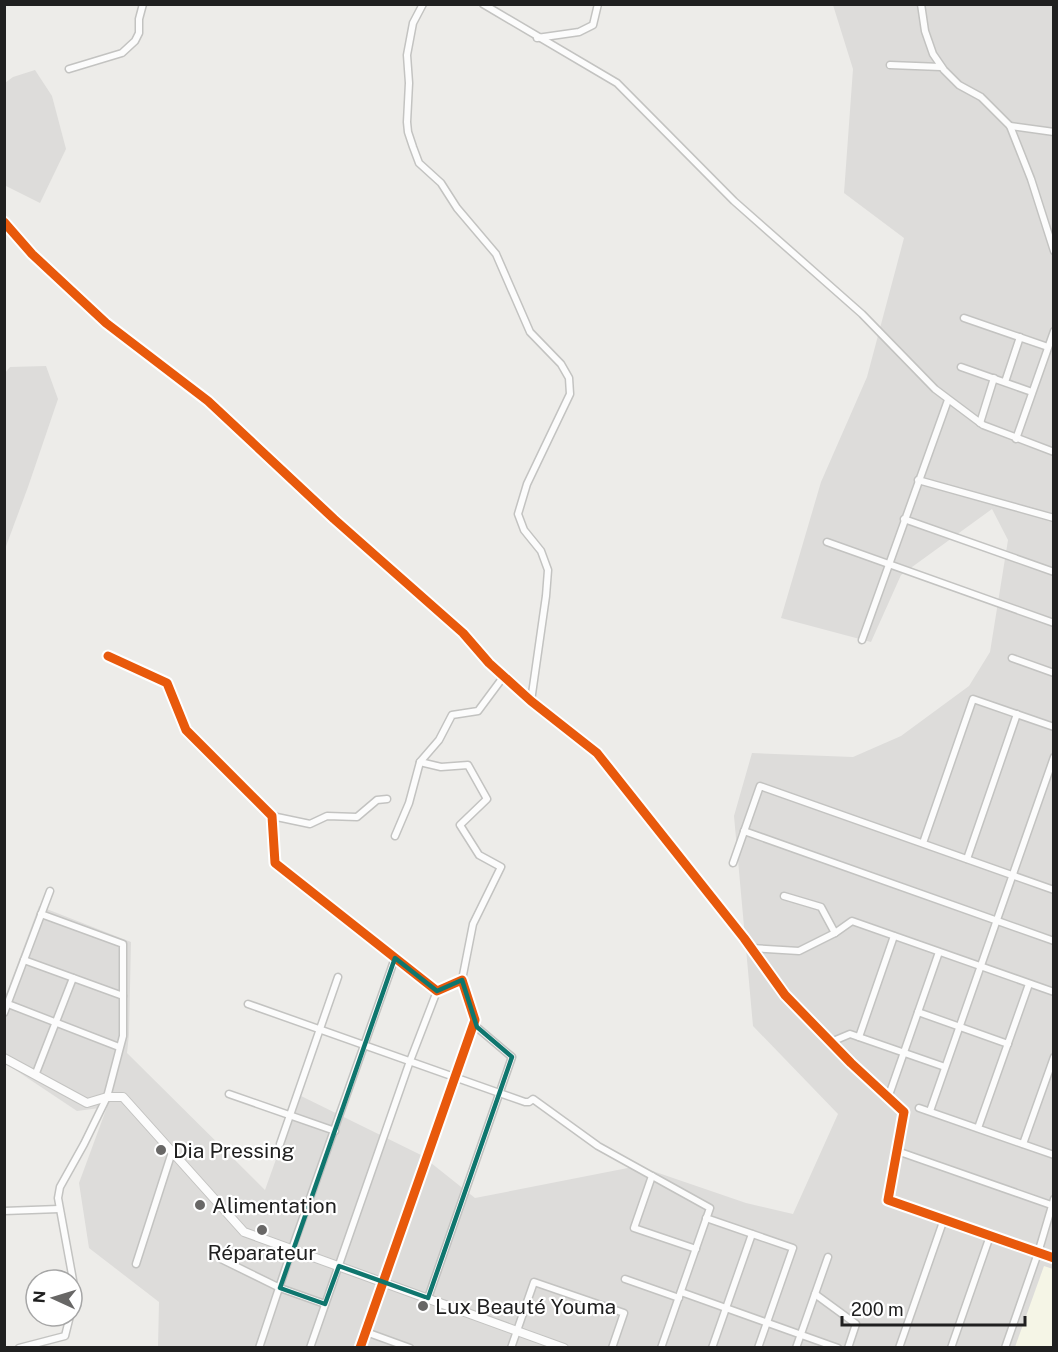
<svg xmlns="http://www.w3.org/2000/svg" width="1058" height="1352" font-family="'Public Sans',sans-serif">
<rect width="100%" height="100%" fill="#edece9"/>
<g fill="#dddcda">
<path d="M833,5H1053V1347H158L159,1302L89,1248L79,1183L107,1107L77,1111L5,1063L4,1000L39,906L131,942L129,1034L127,1053L265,1190L299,1095L421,1155L475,1198L638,1166L746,1203L793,1214L838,1114L753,1026L734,816L752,753L853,757L901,736L969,686L990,652L1008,540L992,509L901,575L871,642L781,618L821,482L867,377L904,238L844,193L853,69Z"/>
<path d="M35,70L52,96L66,149L40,203L4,185L5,83L13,77Z"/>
<path d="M46,366L58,399L28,487L5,549V373L10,367Z"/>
</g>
<path fill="#f5f5e6" d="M1044,1266L1053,1269V1347H1015Z"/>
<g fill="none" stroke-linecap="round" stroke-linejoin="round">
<defs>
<g id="minor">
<path d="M423,4L413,23L407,55L409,83L407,122L408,132L413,147L419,163L441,183L457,208L496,254L530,332L561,364L569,378L570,394L527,484L518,514L524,530L541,551L548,570L546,596L531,701"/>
<path d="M483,4L617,83L734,201L862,314L935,389L983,425L1054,452"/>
<path d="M921,4L925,31L933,54L944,70L959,85L981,97L1010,126L1031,179L1054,251"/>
<path d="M537,38L579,32L593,25L598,4"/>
<path d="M890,65L941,67"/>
<path d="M69,69L122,53L135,41L139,33V19L143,4"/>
<path d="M1010,126L1054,132"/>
<path d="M4,222L32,254L106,323L208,401L334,519L463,633L489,663L531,701L597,753L744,938L785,995L851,1063L904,1112L888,1200L1054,1258"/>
<path d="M964,318L1048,347"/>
<path d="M961,367L1032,392"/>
<path d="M1005,382L1020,337"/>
<path d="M980,423L994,378"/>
<path d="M1016,439L1054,331"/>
<path d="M918,480L1054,518"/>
<path d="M904,519L1054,572"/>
<path d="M827,542L1054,623"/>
<path d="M862,640L948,400"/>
<path d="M108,656L167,683L186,730L272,816L275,863L437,991L462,980L475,1020L360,1348"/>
<path d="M1012,658L1054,673"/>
<path d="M420,762L441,767L468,765L487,799L460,825L479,855L501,867L473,924L462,980"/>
<path d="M272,816L310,824L327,816L357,817L377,800L387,799"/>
<path d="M744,831L1054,941"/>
<path d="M395,836L409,803L420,762L439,740L452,715L478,711L504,676"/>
<path d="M923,843L973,699L1054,727"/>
<path d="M967,859L1017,714"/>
<path d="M733,863L760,786L1054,890"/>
<path d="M784,896L821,907L835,933"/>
<path d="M41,914L123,944V1036L107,1097L84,1144L60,1187L58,1198L75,1291L72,1308"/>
<path d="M751,948L799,951L835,933L852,921L1054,992"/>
<path d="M24,960L123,996"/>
<path d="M8,1004L119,1047"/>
<path d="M248,1004L525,1102H529L533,1099L598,1146L710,1208L661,1348"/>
<path d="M918,1012L1008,1044"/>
<path d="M4,1013L50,891"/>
<path d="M859,1037L894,936"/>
<path d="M831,1042L850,1034L945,1067"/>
<path d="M36,1073L73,978"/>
<path d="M229,1094L335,1131"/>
<path d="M888,1098L939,952"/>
<path d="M919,1108L1054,1155"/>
<path d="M930,1111L1054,757"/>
<path d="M978,1128L1029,984"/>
<path d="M280,1144L338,977"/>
<path d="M1023,1144L1054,1057"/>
<path d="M897,1151L1054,1206"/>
<path d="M652,1176L634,1228L696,1249"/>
<path d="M4,1211L59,1209"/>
<path d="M706,1218L793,1248L758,1348"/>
<path d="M221,1259L280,1288L325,1304"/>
<path d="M136,1264L172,1152"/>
<path d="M625,1279L679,1298"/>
<path d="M681,1292L838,1348"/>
<path d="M815,1294L856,1324L848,1348"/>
<path d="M428,1298L512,1057L473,1024"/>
<path d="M366,1332L410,1348"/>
<path d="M19,1348L65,1336L70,1316"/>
<path d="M259,1348L292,1249L395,958"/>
<path d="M310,1348L410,1061L437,991"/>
<path d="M511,1348L534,1282L624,1313L612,1348"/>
<path d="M712,1348L752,1234"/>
<path d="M796,1348L828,1257"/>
<path d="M899,1348L944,1219"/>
<path d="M951,1348L990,1236"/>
<path d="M1005,1348L1038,1253L1054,1199"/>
</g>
<path id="tertiary" d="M4,1058L87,1103L107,1097H123L244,1232L564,1348"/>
</defs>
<use href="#minor" stroke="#c3c3c1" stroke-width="9"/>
<use href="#tertiary" stroke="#c3c3c1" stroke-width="10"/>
<use href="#minor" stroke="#fcfcfc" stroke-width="6"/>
<use href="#tertiary" stroke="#fcfcfc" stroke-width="8"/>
<defs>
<g id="cycleway">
<path d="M4,222L32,254L106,323L208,401L334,519L463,633L489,663L531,701L597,753L744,938L785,995L851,1063L904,1112L888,1200L1054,1258"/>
<path d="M108,656L167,683L186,730L272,816L275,863L437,991L462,980L475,1020L360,1348"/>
</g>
</defs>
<use href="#cycleway" stroke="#fff" stroke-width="13"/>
<use href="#cycleway" stroke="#e8590c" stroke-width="9"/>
</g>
<path fill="none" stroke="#0f766e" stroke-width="4.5" stroke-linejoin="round" d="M395,958L437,991L462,980L477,1027L512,1057L428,1298L339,1266L325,1304L280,1288Z"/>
<g fill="#686766" stroke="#fff" stroke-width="2">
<circle cx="161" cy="1150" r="6"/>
<circle cx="200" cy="1205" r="6"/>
<circle cx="262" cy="1230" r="6"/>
<circle cx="423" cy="1306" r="6"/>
</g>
<g text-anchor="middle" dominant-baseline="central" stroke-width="4.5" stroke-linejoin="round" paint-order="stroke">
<g font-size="21" fill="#202020" stroke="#fff" text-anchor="start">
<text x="173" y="1150">Dia Pressing</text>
<text x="212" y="1205">Alimentation</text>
<text x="262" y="1252" text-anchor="middle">Réparateur</text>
<text x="435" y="1306">Lux Beauté Youma</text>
</g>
</g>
<rect width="1058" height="1352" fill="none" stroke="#202020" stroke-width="12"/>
<g transform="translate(54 1298) rotate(274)"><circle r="28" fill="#ffffff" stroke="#a6a6a6" stroke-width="1.5"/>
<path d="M0-4.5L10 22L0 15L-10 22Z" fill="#686766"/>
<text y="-9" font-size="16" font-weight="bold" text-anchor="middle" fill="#202020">N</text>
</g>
<path d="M842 1316v9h183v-9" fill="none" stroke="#202020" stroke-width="3"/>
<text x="851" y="1316" font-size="18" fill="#202020" stroke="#ffffff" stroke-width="4.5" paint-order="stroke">200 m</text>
</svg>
